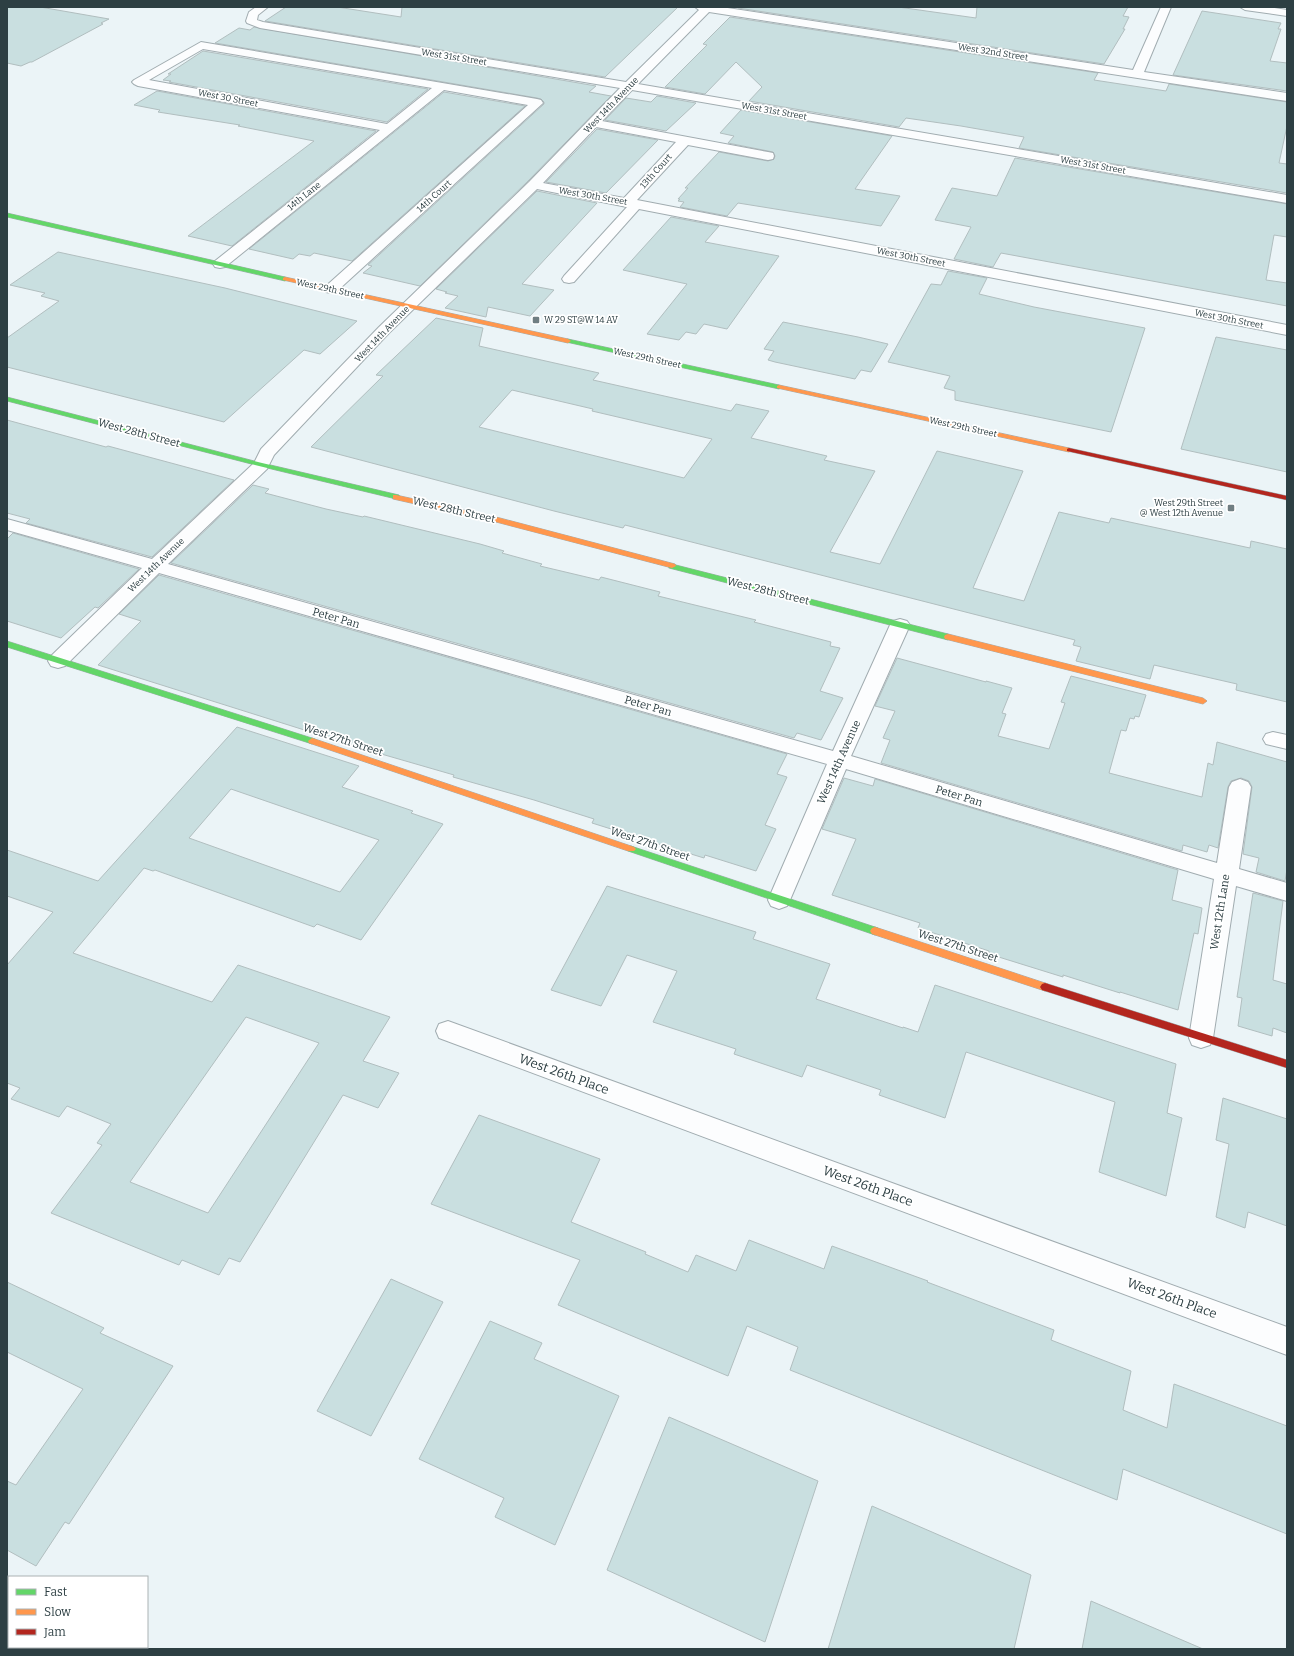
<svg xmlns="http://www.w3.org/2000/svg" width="1294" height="1656" font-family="Bitter,serif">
<rect width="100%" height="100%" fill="#ebf4f7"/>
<g fill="#c9dfe0" stroke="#b1bebf" fill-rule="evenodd">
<path d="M7,7H40L109,19L101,23L103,24L32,62H30L21,66L7,63Z"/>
<path d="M286,7H337L401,17L402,7H678L605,77L265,21Z"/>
<path d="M739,7H898L976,18L977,7H1128L1123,16L1129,17L1123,29H1125L1104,64L738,8Z"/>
<path d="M1202,11L1281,23L1278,29H1281L1270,61L1287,63V91L1173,75Z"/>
<path d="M730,17L1098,73L1094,80L1166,91L1169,84L1287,102V126L1279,163L1287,164V193L1019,148L1024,137L961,126L906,118L899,127L749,101L762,87L736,62L705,94L665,87L707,45L703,44Z"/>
<path d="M254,27L596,86L589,92L611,96L528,181L420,286L363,273L372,266L368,265L544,104V102L541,99L537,98L215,43L239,28L250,30Z"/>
<path d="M203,51L428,89L387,122L169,82L171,81L163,80L171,74H168Z"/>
<path d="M157,91L376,131L232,246L188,236L314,141L238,126L240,125L158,112L160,110L134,105Z"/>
<path d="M444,92L525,106L352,261L314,253L310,256L299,254L293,259L249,249Z"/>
<path d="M657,96L696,103L666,131L605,120L626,98L651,102Z"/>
<path d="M741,110L892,136L855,189L900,196L881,226L738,203L727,216L680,207L684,202L678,201L680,199H678L688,188H685L719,152L768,161L774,159L775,156L773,152L728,143L734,136L720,133Z"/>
<path d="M597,129L658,140L606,193L546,182Z"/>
<path d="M1015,158L1287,204V237L1274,235L1266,280L1287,283V306L1001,253L993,267L954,259L971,227L935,220L952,188L997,196Z"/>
<path d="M537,191L597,203L522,284L554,290L530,316L488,307L486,317L445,308L458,296L445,293L447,292L436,289Z"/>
<path d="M671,217L719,226L705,242L779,256L727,329L704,324L696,334L686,332L679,340L647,334L687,284L623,270Z"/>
<path d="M58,252L225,288L357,321L320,354L304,350L224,422L7,367V338L59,301L41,296L45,293L10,285Z"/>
<path d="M948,271L987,278L979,294L1034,307L1145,328L1111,432L955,400V391L944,388L950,376L888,362L931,284L941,285Z"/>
<path d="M436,318L483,328L479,346L599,373L593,380L731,411L736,404L769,411L751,438L827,456L824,460L875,471L830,552L880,564L937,451L1023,471L973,588L1024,601L1059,512L1109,523L1111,518L1250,548L1251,541L1287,549V702L1236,690L1237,684L1154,665L1150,679L1076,661L1081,647L1073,645L1075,640L625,525L623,528L554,511L311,447L383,376L376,375ZM512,390L593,409L592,411L712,439L684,478L479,427Z"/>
<path d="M783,322L858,337L888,344L871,372L861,370L855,379L775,362L768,360L774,351L764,349Z"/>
<path d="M1216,337L1287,350V472L1181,449Z"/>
<path d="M7,420L106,447L108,446L234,480L152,557L26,523L30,519L7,513Z"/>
<path d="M253,485L269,489L265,493L326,509L363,517L364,516L480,544L504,551L502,553L542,564L540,566L599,580L601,577L660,592L658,596L756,620L754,622L831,642L830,646L840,648L820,691L843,698L821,740L797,733L794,738L171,563Z"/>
<path d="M13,533L139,569L98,608L95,607L61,638L7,621V539Z"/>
<path d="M159,575L787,754L777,774L787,777L765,825L776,829L756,871L705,855L704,858L678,850L592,823L594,819L534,800L453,777L454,775L371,751L98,665L141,621L119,614Z"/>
<path d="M897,658L986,682V681L1012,688L1002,713L1006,714L998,736L1049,749L1065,703L1061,702L1071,676L1146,695L1139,717L1135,716L1134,719L1130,718L1126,731L1121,730L1109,773L1202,797L1208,763L1213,765L1217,742L1287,762V869L1285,881L1256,872L1259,858L1243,854L1252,787L1249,781L1241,778L1231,781L1228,787L1218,848L1209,845L1207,852L1183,845L1182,851L881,763L890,740L883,738L895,711L875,706Z"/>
<path d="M237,727L359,766L342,787L413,811L411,813L443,824L361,940L317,924L314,927L155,870L153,871L144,868L73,953L212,1002L238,965L390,1017L363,1061L399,1073L378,1108L343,1095L240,1262L229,1258L219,1275L182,1260L179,1265L51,1213L102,1145L97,1143L111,1124L67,1106L59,1117L11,1099L20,1088L7,1083V965L53,912L7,896V850L98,881ZM231,789L379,840L340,892L189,838ZM246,1017L319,1043L208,1213L130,1182Z"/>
<path d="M844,778L873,786L875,779L1178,870L1172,900L1202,908L1198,934L1194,933L1178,1010L1120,992V993L1063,975V977L989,954V951L918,928L920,923L832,895L856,839L822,829Z"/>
<path d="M607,886L756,932L753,939L830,964L816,999L903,1028V1027L918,1032L935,985L1176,1064L1167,1113L1182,1118L1166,1196L1099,1172L1115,1102L966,1052L945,1118L879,1095L881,1090L807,1065L802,1077L734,1054L736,1049L653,1022L677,971L627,955L601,1006L551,990Z"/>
<path d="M1253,893L1283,901L1273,980L1287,984V1033L1273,1028L1272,1036L1238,1026L1242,998L1237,997Z"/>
<path d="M1223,1098L1287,1119V1226L1248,1212L1245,1228L1216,1217L1229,1144L1216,1140Z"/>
<path d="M479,1115L600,1159L571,1222L646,1252L645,1254L688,1272L696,1255L736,1271L749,1240L824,1269L832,1246L928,1281L927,1282L1054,1330L1051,1340L1131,1371L1123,1410L1167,1428L1174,1384L1287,1426V1534L1123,1469L1117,1500L790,1370L798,1347L747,1326L728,1376L558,1305L580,1260L431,1204Z"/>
<path d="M391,1279L443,1302L371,1436L317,1411Z"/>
<path d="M7,1282L104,1328L100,1333L173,1366L69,1524L65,1522L36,1566L7,1550V1481L16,1485L83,1389L7,1352Z"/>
<path d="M490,1321L542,1343L534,1359L619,1396L555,1545L495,1517L504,1498L419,1459Z"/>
<path d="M669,1417L818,1481L765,1642L607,1570Z"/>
<path d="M872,1506L1031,1575L1014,1649H828Z"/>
<path d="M1091,1601L1203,1649H1082Z"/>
</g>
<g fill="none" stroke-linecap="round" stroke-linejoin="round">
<defs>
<g id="street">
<path d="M256,7H268L258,15L257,20L263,22L626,82L699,10L695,7H721L1133,70L1161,7H1171L1144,72L1287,93V101L709,12L638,84L1287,195V203L632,90L602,121L768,152L773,153L774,156L773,159L768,160L688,145L637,200L1287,325V335L639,209L574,282L569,283L564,282L562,279L564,276L627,207L537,189L389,333L274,455L267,469L168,564L833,751L890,625L893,621L900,619L907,621L910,625L851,756L1217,863L1229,787L1232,782L1240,779L1248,782L1251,787L1239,869L1287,883V901L1236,886L1213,1038L1210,1045L1201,1048L1192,1045L1189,1038L1214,879L846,769L790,900L787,906L779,909L771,906L768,900L827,764L159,573L65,666L58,668L51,666L48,661L51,656L142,568L7,530V519L152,559L254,463L261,449L379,327L529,182L620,88L260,28L247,23L246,21L249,12ZM596,127L676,142L624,198L543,183Z"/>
<path d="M1240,7H1268L1287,10V16L1245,10Z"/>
<path d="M201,42L537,99L541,100L543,103L336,292L331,293L326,292L324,289L326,286L528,105L444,90L225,267L220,268L215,267L213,264L215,261L380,130L138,86L134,84L132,82L134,80ZM203,49L432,88L387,124L149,80Z"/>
<path d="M1273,732L1287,735V749L1266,744L1263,739L1266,734Z"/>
<path d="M448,1021L1287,1327V1355L439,1038L436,1031L439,1024Z"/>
</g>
<g id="fast">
<path d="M7,213L285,277L288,279L285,281L7,217Z"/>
<path d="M568,339L779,385L782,387L779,389L566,342L565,341Z"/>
<path d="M7,397L262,463L399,495L400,497L396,499L259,466L7,401Z"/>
<path d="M669,564H672L948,634L952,637L948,640L669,568Z"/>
<path d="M7,641L315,739L316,741L312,744L309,743L7,647Z"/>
<path d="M631,846L878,928L880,931L878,934L875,935L628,851L626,849L628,847Z"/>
</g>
<g id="slow">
<path d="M285,277L568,339L571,341L568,343L283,280V278Z"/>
<path d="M779,385L1069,448L1072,450L1069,452L777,388V386Z"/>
<path d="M393,495H396L500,518L675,564L676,566L672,568L496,522L393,499Z"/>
<path d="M948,634L1203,698L1207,701L1203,704L945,639L944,637L945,635Z"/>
<path d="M312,738L634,847L636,849L634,851H628L309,743L308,741Z"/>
<path d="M875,927L1048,984L1050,987L1048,990L1045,991L872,934L870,931L872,928Z"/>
</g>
<g id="jam">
<path d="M1069,448L1287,496V500L1067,451V449Z"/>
<path d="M1045,983L1287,1060V1068L1042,990L1040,987L1042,984Z"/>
</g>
</defs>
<use href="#street" stroke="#a1acb0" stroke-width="2"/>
<use href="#fast" stroke="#a1acb0" stroke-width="1"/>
<use href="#slow" stroke="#a1acb0" stroke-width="1"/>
<use href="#jam" stroke="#a1acb0" stroke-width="1"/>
<use href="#street" fill="#fcfdfe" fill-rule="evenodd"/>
<use href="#fast" fill="#63d668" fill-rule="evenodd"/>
<use href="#slow" fill="#ff974d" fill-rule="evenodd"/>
<use href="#jam" fill="#b3261e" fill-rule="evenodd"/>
</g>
<g fill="#707e82" stroke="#fff" stroke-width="1.5">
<rect x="532" y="316" width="8" height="8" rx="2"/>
<rect x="1227" y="504" width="8" height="8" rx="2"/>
</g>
<g text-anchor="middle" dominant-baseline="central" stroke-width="3.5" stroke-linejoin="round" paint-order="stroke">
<g font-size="9" fill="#2d3f43" stroke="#fff">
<text transform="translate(993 52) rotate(9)">West 32nd Street</text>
<text transform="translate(454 57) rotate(9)">West 31st Street</text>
<text transform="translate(228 98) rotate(11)">West 30 Street</text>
<text transform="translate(611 105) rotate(-46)">West 14th Avenue</text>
<text transform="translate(774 111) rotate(10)">West 31st Street</text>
<text transform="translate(1093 165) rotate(10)">West 31st Street</text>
<text transform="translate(656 171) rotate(-48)">13th Court</text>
<text transform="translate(304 196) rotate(-39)">14th Lane</text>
<text transform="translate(434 196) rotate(-42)">14th Court</text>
<text transform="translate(593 196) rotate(10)">West 30th Street</text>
<text transform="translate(911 257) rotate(11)">West 30th Street</text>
<text transform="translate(330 289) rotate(12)">West 29th Street</text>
<text transform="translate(1229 319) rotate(11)">West 30th Street</text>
<text transform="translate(382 334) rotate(-46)">West 14th Avenue</text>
<text transform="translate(647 358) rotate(12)">West 29th Street</text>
<text transform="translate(963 427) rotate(12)">West 29th Street</text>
<text transform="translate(156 565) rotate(-44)">West 14th Avenue</text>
</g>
<g font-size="9" fill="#2d3f43" stroke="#fff" text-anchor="start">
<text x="544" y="320">W 29 ST@W 14 AV</text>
<text x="1223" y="503" text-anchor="end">West 29th Street<tspan x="1223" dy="10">@ West 12th Avenue</tspan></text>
</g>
<g font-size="11" fill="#2d3f43" stroke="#fff">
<text transform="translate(139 433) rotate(15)">West 28th Street</text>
<text transform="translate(454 510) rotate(13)">West 28th Street</text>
<text transform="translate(768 591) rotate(14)">West 28th Street</text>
<text transform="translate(336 618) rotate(16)">Peter Pan</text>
<text transform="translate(648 706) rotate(16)">Peter Pan</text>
<text transform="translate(343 740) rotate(18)">West 27th Street</text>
<text transform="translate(839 762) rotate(-66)">West 14th Avenue</text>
<text transform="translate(959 796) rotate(17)">Peter Pan</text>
<text transform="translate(650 844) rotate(19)">West 27th Street</text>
<text transform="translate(1220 912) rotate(-81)">West 12th Lane</text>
<text transform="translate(958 946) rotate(18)">West 27th Street</text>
</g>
<g font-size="13" fill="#2d3f43" stroke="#fff">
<text transform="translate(564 1074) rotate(20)">West 26th Place</text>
<text transform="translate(868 1186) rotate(20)">West 26th Place</text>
<text transform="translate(1172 1298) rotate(20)">West 26th Place</text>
</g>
</g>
<rect width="1294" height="1656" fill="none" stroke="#2d3f43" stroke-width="16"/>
<rect x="8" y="1576" width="140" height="72" fill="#ffffff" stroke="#abb2b4"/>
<rect x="16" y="1589" width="20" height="6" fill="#63d668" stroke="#abb2b4"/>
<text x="44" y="1596" font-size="12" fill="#2d3f43">Fast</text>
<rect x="16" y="1609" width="20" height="6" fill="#ff974d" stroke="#abb2b4"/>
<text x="44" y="1616" font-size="12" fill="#2d3f43">Slow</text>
<rect x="16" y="1629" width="20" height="6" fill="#b3261e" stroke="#abb2b4"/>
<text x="44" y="1636" font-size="12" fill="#2d3f43">Jam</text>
</svg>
